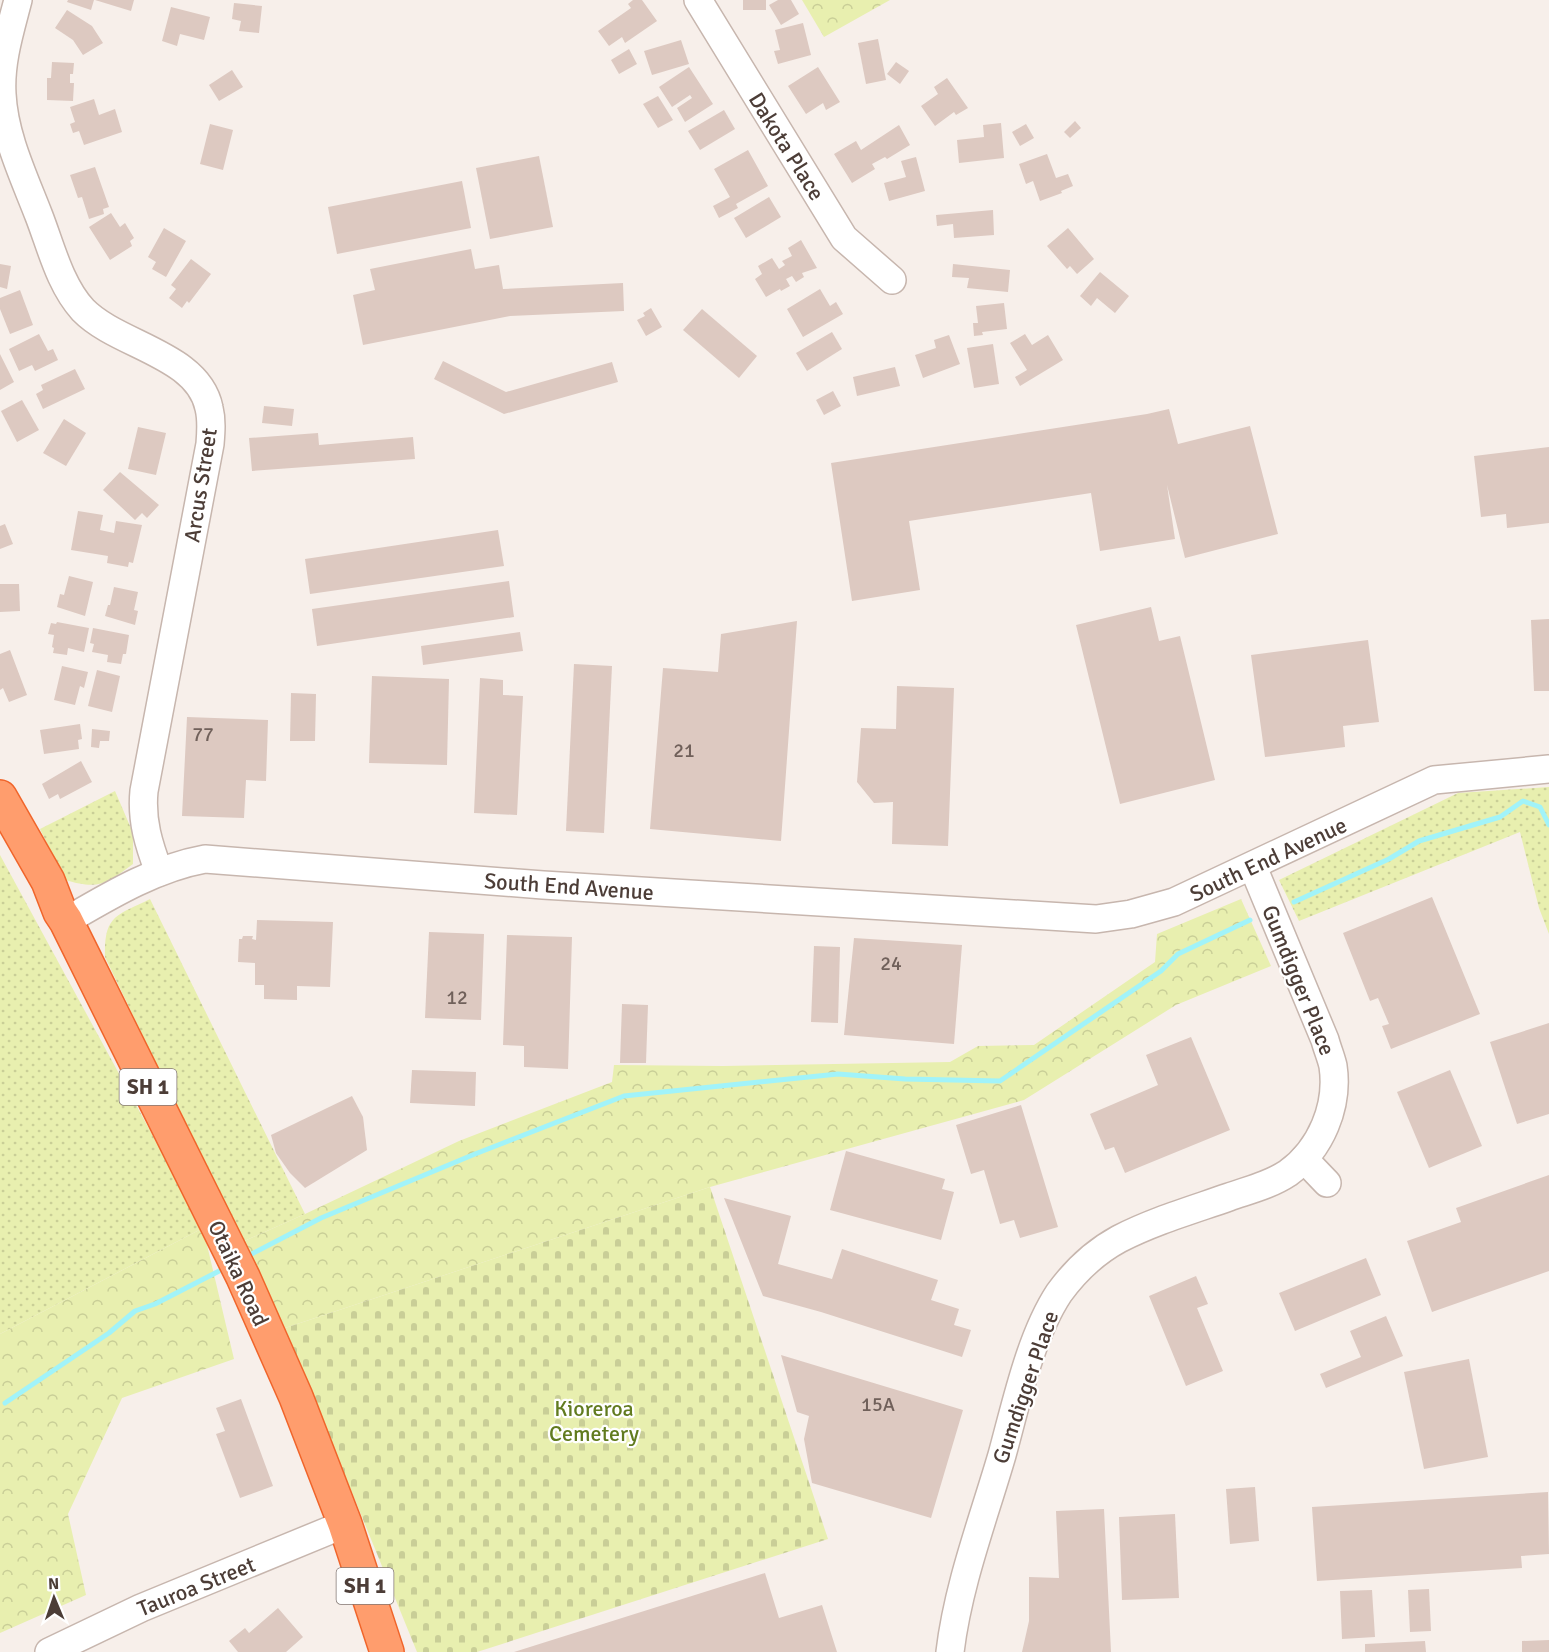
<svg xmlns="http://www.w3.org/2000/svg" width="1549" height="1652" viewBox="0 0 1549 1652" font-family="Signika,sans-serif">
<defs>
<pattern id="grass-dots" width="8" height="8" patternUnits="userSpaceOnUse" patternTransform="scale(1.5)"><rect width="8" height="8" fill="#e8efaf"/><path d="M2 2h.1M6 6h.1" fill="none" stroke="#c9ce97" stroke-width="1.8" stroke-linecap="round"/></pattern>
<pattern id="forest-crowns" width="20" height="18" patternUnits="userSpaceOnUse" patternTransform="scale(1.5)"><rect width="20" height="18" fill="#e8efaf"/><path d="M2 6a3 3 0 1 1 6 0M12 15a3 3 0 1 1 6 0" fill="none" stroke="#c9ce97"/></pattern>
<pattern id="cemetery-stones" width="16" height="16" patternUnits="userSpaceOnUse" patternTransform="scale(1.5)"><rect width="16" height="16" fill="#e8efaf"/><path d="M2 7V4a2 2 0 0 1 4 0v3zM10 15v-3a2 2 0 0 1 4 0v3z" fill="#c9ce97"/></pattern>
</defs>
<rect width="100%" height="100%" fill="#f7efea"/>
<g fill="url(#grass-dots)">
<path d="M1549,787V934L1539,908L1520,832L1299,921L1279,880L1458,793Z"/>
<path d="M115,791L133,833V864C106,884 99,890 65,880L40,829Z"/>
<path d="M0,855L203,1228L0,1334Z"/>
<path d="M150,899L305,1214L242,1242L105,957C104,915 116,916 150,899Z"/>
</g>
<g fill="url(#forest-crowns)">
<path d="M802,0H890L824,37Z"/>
<path d="M1241,899L1271,966L1176,1005L1024,1100L710,1187L285,1328L242,1242L305,1214L459,1141L612,1082L614,1065L723,1066L950,1062L978,1046L1034,1045L1155,962L1157,934Z"/>
<path d="M203,1228L234,1359L122,1398L68,1514L86,1595L0,1633V1334Z"/>
</g>
<path fill="url(#cemetery-stones)" d="M710,1187L828,1539L477,1652H417L285,1328Z"/>
<g fill="none" stroke-linecap="round" stroke-linejoin="round">
<g stroke="#a1f3f9" stroke-width="5">
<path d="M1294,902L1389,859L1419,841L1500,817L1523,801L1540,807L1549,825"/>
<path d="M244,1258L321,1218L475,1154L624,1096L838,1074L905,1079L1000,1081L1161,971L1178,954L1250,920"/>
<path d="M5,1403L109,1333L135,1311L155,1304L225,1268"/>
</g>
</g>
<g fill="#ddc9c1">
<path d="M68,0H94L91,10L67,2Z"/>
<path d="M95,0H134L131,11Z"/>
<path d="M633,0H642L657,21L625,43L622,37L609,46L598,31L631,8L628,4Z"/>
<rect x="743" y="0" width="23" height="10"/>
<path d="M778,0H791L799,14L781,25L769,5Z"/>
<path d="M234,3L262,6L259,33L239,31L241,21L232,19Z"/>
<path d="M171,7L210,17L204,40L180,34L177,46L162,41Z"/>
<path d="M67,10L92,26L103,43L83,55L73,40L55,28Z"/>
<path d="M803,23L811,55L778,64L774,51L780,50L775,30Z"/>
<path d="M878,39L886,80L866,84L858,43Z"/>
<path d="M681,40L689,64L652,75L644,51Z"/>
<path d="M629,49L637,64L619,74L611,60Z"/>
<path d="M52,62L74,63L73,74H70V83H74L73,101L47,100V78H51Z"/>
<path d="M896,62L909,71L900,84L887,74Z"/>
<path d="M689,67L713,104L685,122L677,108L692,98L690,95L672,107L659,87Z"/>
<path d="M818,67L840,102L826,110L823,103L806,114L788,86Z"/>
<path d="M232,70L243,87L219,101L209,85Z"/>
<path d="M947,78L968,108L956,115L954,112L935,126L921,106L938,94L934,87Z"/>
<path d="M658,96L673,120L658,128L643,104Z"/>
<path d="M94,99L99,115L115,109L122,132L84,145L79,131L73,133L70,124L75,122L70,107Z"/>
<path d="M724,110L735,129L700,150L688,131Z"/>
<path d="M1075,121L1081,128L1070,138L1064,132Z"/>
<path d="M1001,123L1004,158L959,163L957,140L984,137L983,125Z"/>
<path d="M210,124L233,130L223,170L200,164Z"/>
<path d="M1026,124L1034,138L1020,146L1012,132Z"/>
<path d="M899,125L910,145L887,159L885,157L872,164L875,169L852,183L834,154L856,141L861,150Z"/>
<path d="M748,150L768,186L736,204L738,208L719,218L713,206L730,197L714,169Z"/>
<path d="M1047,154L1056,178L1068,174L1073,186L1061,191L1062,193L1040,201L1033,181L1026,184L1019,164Z"/>
<path d="M539,156L553,227L490,239L476,168Z"/>
<path d="M916,157L925,191L889,201L884,183L906,177L901,161Z"/>
<path d="M95,167L109,207L103,209L104,214L89,219L82,197L78,198L70,175Z"/>
<path d="M462,181L471,228L337,254L328,207Z"/>
<path d="M769,197L781,217L746,238L734,218Z"/>
<path d="M993,210L994,235L954,238L953,224L937,226L936,215Z"/>
<path d="M111,213L120,227L125,223L134,238L130,241L132,246L110,260L89,227Z"/>
<path d="M164,228L186,241L166,277L152,269L156,262L148,257Z"/>
<path d="M1068,228L1094,259L1077,274L1070,266L1067,269L1047,246Z"/>
<path d="M801,240L817,268L802,273L804,277L796,282L792,276L786,279L790,286L781,291L780,289L766,297L755,279L762,274L758,266L772,258L779,269L785,265L782,261L792,256L788,248Z"/>
<path d="M471,249L475,269L499,265L503,289L623,283L624,311L510,316L363,345L353,295L375,290L370,269Z"/>
<path d="M191,259L211,274L189,303L187,301L182,308L169,298L176,289L171,285Z"/>
<path d="M0,264L11,266L7,289L0,287Z"/>
<path d="M953,264L1010,270L1008,292L967,288L969,278L952,277Z"/>
<path d="M1100,272L1129,296L1115,313L1097,298L1091,306L1080,296Z"/>
<path d="M820,289L830,306L836,302L843,314L803,337L787,309Z"/>
<path d="M20,290L33,325L10,334L0,309V298Z"/>
<path d="M1004,303L1007,329L982,332L983,335L974,336L973,323H978L976,306Z"/>
<path d="M651,308L662,327L646,336L637,320L645,316L643,313Z"/>
<path d="M702,309L757,356L739,378L683,330Z"/>
<path d="M832,332L842,349L807,371L796,353Z"/>
<path d="M39,334L48,351L53,349L58,360L35,371L32,365L19,371L9,349Z"/>
<path d="M1025,334L1032,345L1048,335L1063,360L1020,386L1015,377L1027,370L1010,343Z"/>
<path d="M949,335L960,364L923,378L915,355L936,348L934,340Z"/>
<path d="M993,344L999,384L974,388L967,348Z"/>
<path d="M0,354L14,382L0,390Z"/>
<path d="M443,361L506,392L612,362L618,382L504,414L434,379Z"/>
<path d="M895,367L900,386L857,396L853,377Z"/>
<path d="M75,369L85,389L43,409L36,394L43,390L41,385Z"/>
<path d="M833,391L841,406L824,415L816,400Z"/>
<path d="M22,400L39,430L17,442L1,411Z"/>
<path d="M264,406L294,409L292,426L262,423Z"/>
<path d="M1169,409L1178,444L1250,426L1278,534L1185,558L1167,485L1175,539L1100,551L1091,493L909,521L920,590L852,601L831,463L1147,414Z"/>
<path d="M64,419L86,433L66,466L43,453Z"/>
<path d="M138,427L166,433L156,475L128,469Z"/>
<path d="M318,433L319,445L413,437L415,459L252,471L249,438Z"/>
<path d="M1549,447V523L1507,528L1506,514L1481,517L1474,456Z"/>
<path d="M120,472L159,505L147,518L142,513L135,520L103,490Z"/>
<path d="M78,511L103,515L100,530L114,533L116,521L142,525L133,563L129,562L128,567L107,563L108,556L71,550Z"/>
<path d="M5,524L13,544L0,549V526Z"/>
<path d="M498,530L504,566L310,594L305,559Z"/>
<path d="M69,576L93,582L85,616L57,607L60,594L64,595Z"/>
<path d="M509,581L514,617L317,646L312,609Z"/>
<path d="M0,584H19L20,611L0,612Z"/>
<path d="M114,587L138,592L134,610L138,611L135,625L105,616L108,605H110Z"/>
<path d="M1151,607L1159,641L1180,636L1215,780L1120,804L1076,625Z"/>
<path d="M1549,619V691H1534L1531,620Z"/>
<path d="M797,621L781,841L650,829L663,668L718,672L721,634Z"/>
<path d="M57,622L89,628L84,652L68,648L67,655L53,653L54,648L52,647L54,635L48,634L51,623L56,624Z"/>
<path d="M93,628L129,635L126,654H123L121,664L107,662L108,655L92,652L94,644L90,643Z"/>
<path d="M520,632L523,651L423,665L421,646Z"/>
<path d="M1368,640L1379,722L1343,726L1345,747L1265,757L1251,655Z"/>
<path d="M10,650L27,695L9,702L3,688L0,690V654Z"/>
<path d="M574,664L612,666L604,833L566,831Z"/>
<path d="M62,666L88,672L84,688L80,686L75,705L54,700Z"/>
<path d="M97,670L120,676L112,712L88,706Z"/>
<path d="M372,676L449,679L447,765L369,763Z"/>
<path d="M480,678L503,680V695L523,696L517,815L474,813Z"/>
<path d="M897,686L954,688L948,846L892,844L893,802L874,803L857,782L861,728L896,729Z"/>
<path d="M291,693L316,694L315,741H290Z"/>
<path d="M187,717L268,720L266,781L246,780L244,818L182,816Z"/>
<path d="M80,724L82,739L78,740L79,749L44,754L40,730Z"/>
<path d="M92,729L110,731L109,741H100L99,748L91,747Z"/>
<path d="M81,761L92,782L60,799L58,794L49,799L42,784Z"/>
<path d="M1432,897L1480,1014L1391,1049L1382,1026L1389,1024L1378,998L1370,1001L1343,933Z"/>
<path d="M257,920L333,922L330,987L297,986V1000L264,999V985H255V963L238,962L239,939H242L243,936H253L252,939L256,940Z"/>
<path d="M429,932L484,934L481,1020L425,1018Z"/>
<path d="M507,935L572,937L568,1069L524,1067V1046L503,1045Z"/>
<path d="M854,938L962,945L954,1044L844,1035Z"/>
<path d="M814,946L840,947L838,1023L811,1022Z"/>
<path d="M622,1004L648,1005L646,1063H620Z"/>
<path d="M1549,1023V1114L1517,1124L1490,1042Z"/>
<path d="M1191,1037L1230,1130L1125,1173L1114,1147L1105,1150L1090,1114L1158,1085L1146,1055Z"/>
<path d="M412,1070L476,1072L475,1106L410,1103Z"/>
<path d="M1450,1070L1482,1146L1429,1168L1397,1092Z"/>
<path d="M352,1096L363,1117L367,1150L305,1188L290,1173L276,1153L271,1135Z"/>
<path d="M1021,1105L1058,1227L1020,1238L1014,1220L1000,1224L984,1170L971,1174L956,1125Z"/>
<path d="M846,1151L945,1179L942,1189L954,1192L941,1240L830,1210Z"/>
<path d="M1549,1175V1271L1432,1312L1407,1241L1461,1222L1456,1208Z"/>
<path d="M724,1198L791,1216L778,1264L832,1279L842,1249L938,1280L931,1300L959,1309L954,1325L971,1330L962,1357L821,1312L763,1296Z"/>
<path d="M1366,1258L1381,1295L1295,1331L1279,1293Z"/>
<path d="M1196,1276L1208,1304L1197,1308L1223,1371L1186,1386L1149,1296Z"/>
<path d="M1386,1316L1403,1356L1326,1388L1320,1374L1361,1357L1350,1331Z"/>
<path d="M781,1355L963,1410L931,1518L812,1483L804,1439L809,1416L797,1412Z"/>
<path d="M1469,1359L1488,1457L1424,1469L1404,1372Z"/>
<path d="M241,1399L273,1486L240,1498L216,1434L225,1431L216,1408Z"/>
<path d="M1255,1487L1259,1541L1230,1544L1226,1489Z"/>
<path d="M1548,1492L1549,1554L1521,1556L1522,1568L1317,1581L1312,1507Z"/>
<path d="M1104,1509L1111,1652H1022L1029,1621V1577L1059,1578L1056,1511Z"/>
<path d="M1175,1514L1179,1598L1122,1600L1119,1517Z"/>
<path d="M765,1573L779,1618L822,1605L837,1652H514Z"/>
<path d="M1429,1589L1431,1631L1410,1632L1408,1590Z"/>
<path d="M1372,1590L1375,1637L1342,1639L1340,1591Z"/>
<path d="M278,1608L303,1637L286,1652H238L229,1641L245,1628L249,1633Z"/>
<path d="M1549,1640V1652H1522V1641Z"/>
<path d="M1425,1641L1426,1652H1365V1644Z"/>
</g>
<g fill="none" stroke-linecap="round" stroke-linejoin="round">
<defs>
<g id="minor">
<path d="M18,0C10,31 0,62 2,94C4,136 24,177 39,216C51,247 60,285 83,310C118,346 198,354 209,408C212,420 211,432 210,444L144,791C141,821 149,845 159,872"/>
<path d="M698,0L844,238L892,280"/>
<path d="M66,921C109,896 155,868 205,859L543,885L1096,919L1131,914L1174,902L1434,780L1549,769"/>
<path d="M1304,1159L1327,1183"/>
<path d="M49,1652L141,1608L345,1524"/>
<path d="M950,1652C958,1585 983,1520 1002,1455C1016,1404 1030,1337 1059,1293C1075,1271 1095,1252 1119,1239C1154,1221 1192,1210 1229,1197C1249,1190 1270,1185 1288,1173C1321,1149 1339,1106 1333,1066C1331,1057 1327,1048 1325,1040L1253,867"/>
</g>
<path id="highway" d="M0,797L48,881L60,912L66,921L243,1277L296,1397L345,1524L387,1652"/>
</defs>
<use href="#minor" stroke="#c7b6ae" stroke-width="30"/>
<use href="#highway" stroke="#f0652b" stroke-width="36"/>
<use href="#minor" stroke="#fff" stroke-width="27"/>
<use href="#highway" stroke="#ff9d6d" stroke-width="33"/>
</g>
<g text-anchor="middle" stroke-width="4.5" stroke-linejoin="round" paint-order="stroke">
<g font-size="20" fill="#70605a">
<text x="203" y="741">77</text>
<text x="684" y="757">21</text>
<text x="891" y="970">24</text>
<text x="457" y="1004">12</text>
<text x="878" y="1411">15A</text>
</g>
<g fill="#fff" stroke="#827773" stroke-width="1.5">
<rect x="119.5" y="1069" width="57" height="36" rx="4.5"/>
<rect x="336.5" y="1568" width="57" height="36" rx="4.5"/>
</g>
<g font-size="21" font-weight="bold" fill="#4c3d37">
<text x="148" y="1094">SH 1</text>
<text x="365" y="1593">SH 1</text>
</g>
<g font-size="22" fill="#4c3d37" stroke="#fff">
<text transform="translate(787 146) rotate(58)" y="8">Dakota Place</text>
<text transform="translate(200 485) rotate(-81)" y="8">Arcus Street</text>
<text transform="translate(1268 859) rotate(-25)" y="8">South End Avenue</text>
<text transform="translate(569 886) rotate(4)" y="8">South End Avenue</text>
<text transform="translate(1299 980) rotate(68)" y="8">Gumdigger Place</text>
<text transform="translate(239 1273) rotate(65)" y="8">Otaika Road</text>
<text transform="translate(1025 1387) rotate(-71)" y="8">Gumdigger Place</text>
<text transform="translate(196 1586) rotate(-22)" y="8">Tauroa Street</text>
</g>
<g font-size="22" fill="#617b1f" stroke="#fff">
<text x="594" y="1416">Kioreroa<tspan x="594" dy="25">Cemetery</tspan></text>
</g>
</g>
<g transform="translate(54 1598) rotate(358)" stroke="#ffffff" stroke-width="4.5" paint-order="stroke">
<path d="M0-4.5L10 22L0 15L-10 22Z" fill="#4c3d37"/>
<text y="-9" font-size="16" font-weight="bold" text-anchor="middle" fill="#4c3d37">N</text>
</g>
</svg>
